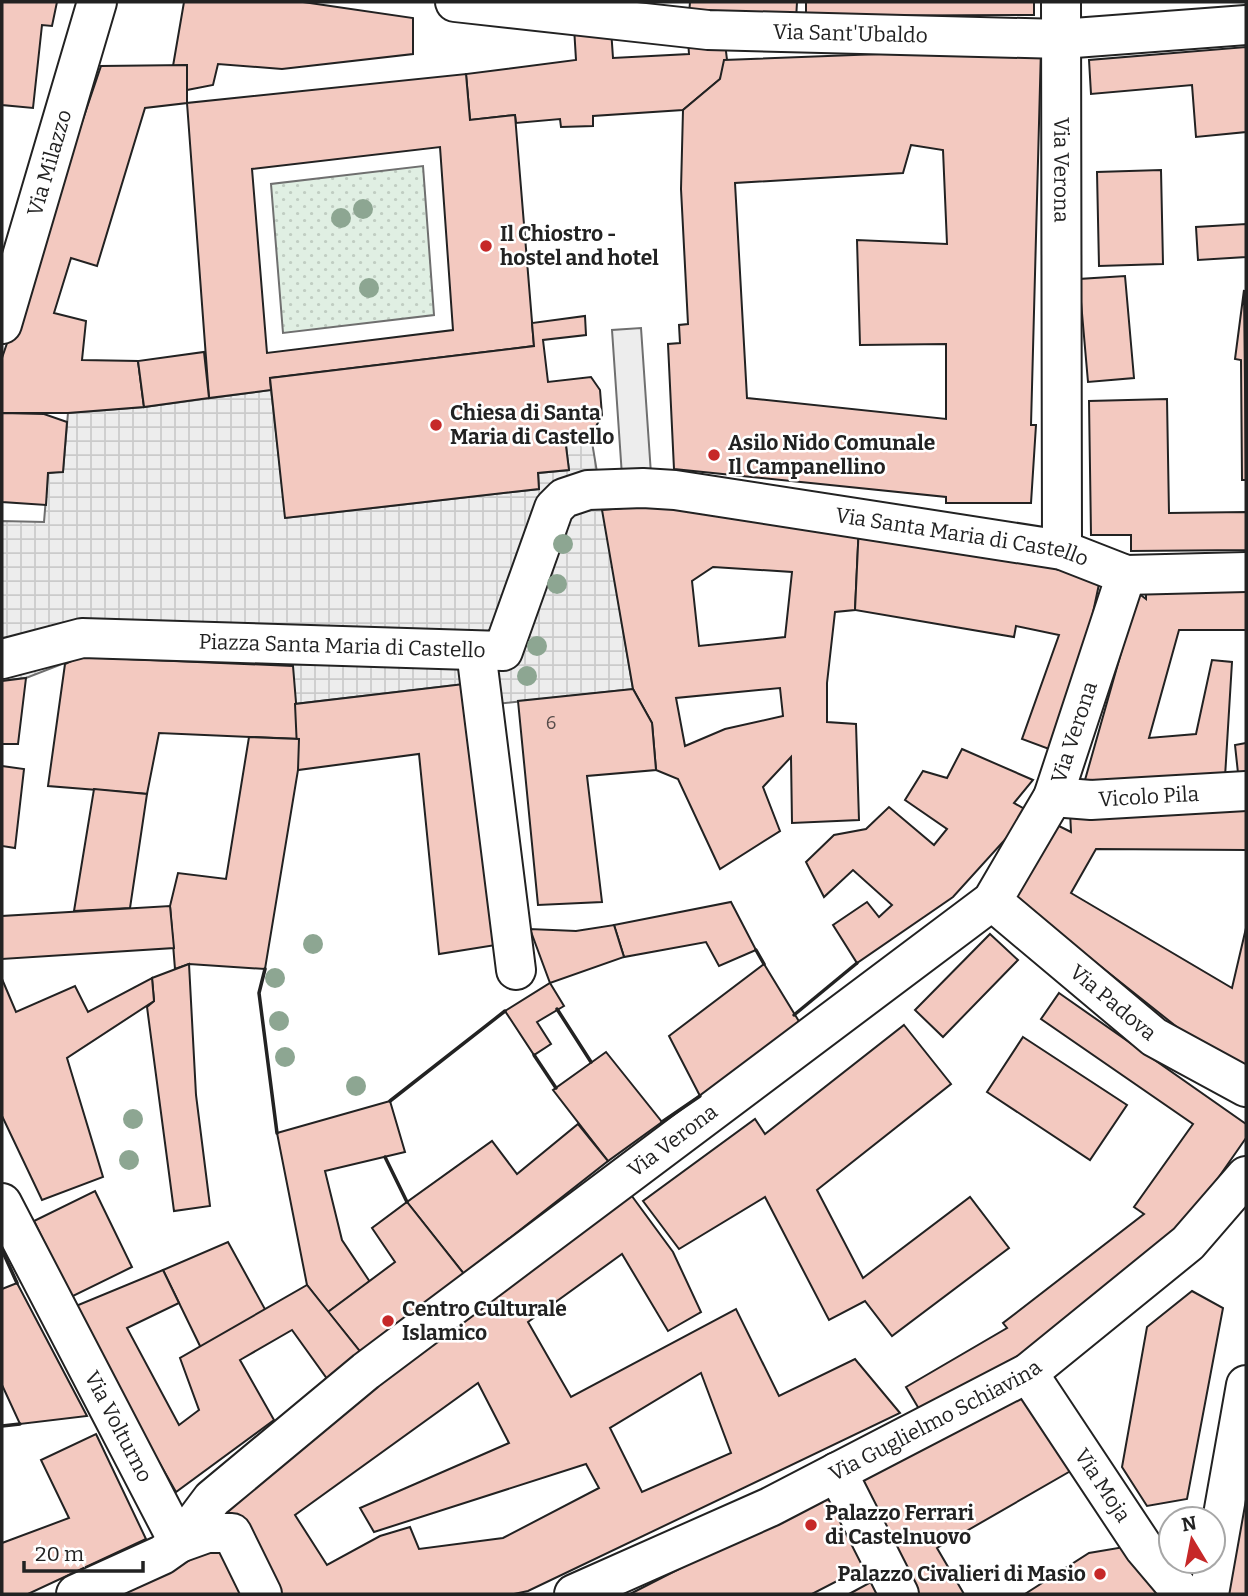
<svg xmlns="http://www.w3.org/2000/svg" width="1248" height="1596" viewBox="0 0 1248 1596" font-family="Bitter,serif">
<defs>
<pattern id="grass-dots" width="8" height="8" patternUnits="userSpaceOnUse" patternTransform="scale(1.75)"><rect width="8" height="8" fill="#e0efe3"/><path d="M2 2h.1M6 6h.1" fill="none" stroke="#c0cdc2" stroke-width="1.8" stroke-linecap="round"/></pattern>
<pattern id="plaza-grid" width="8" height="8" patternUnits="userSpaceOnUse" patternTransform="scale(1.75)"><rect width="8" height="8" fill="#ededed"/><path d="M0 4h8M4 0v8" fill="none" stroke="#cbcbcb"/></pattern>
</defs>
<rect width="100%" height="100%" fill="#fff"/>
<path fill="url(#grass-dots)" stroke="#6f6f6f" stroke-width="2" d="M423,166L434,315L283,333L271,184Z"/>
<path fill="#ededed" stroke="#6f6f6f" stroke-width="2" d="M641,328L651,474L622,476L612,330Z"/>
<path fill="url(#plaza-grid)" stroke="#6f6f6f" stroke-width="2" d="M271,390L286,518L539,489L538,473L569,470L565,438L591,436L633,689L469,707L463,684L295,704L80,657L26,678L2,681V521L44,522L48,473L63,471L68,413L144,407Z"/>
<g fill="#f3c9c0" stroke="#222" stroke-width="2" fill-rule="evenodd">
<path d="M2,2H57L52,26L42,25L33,108L2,105Z"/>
<path d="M184,2H303L413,18V54L282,69L218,64L213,85L187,90V65L173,66Z"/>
<path d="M690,2H797L796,20L689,15Z"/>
<path d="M806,2H1034V15L806,16Z"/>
<path d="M574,27L611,29L613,58L689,54L688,40L725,43L727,60L720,79L683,110L593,116V126L561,127L560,119L516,123L515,115L470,120L466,74L576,60Z"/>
<path d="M1246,47V132L1196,137L1192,85L1091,94L1089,60Z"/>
<path d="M1041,48L1031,425H1036L1031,503H946V497L674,469L668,344L680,343L679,325L688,324L681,189L683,110L720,79L724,60ZM911,145L943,150L947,244L857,240L860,345L946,344V419L747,398L735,183L903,173Z"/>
<path d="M187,65V103L145,108L97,266L71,258L54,313L86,321L82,360L138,361L144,407L68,413H2V358L101,66Z"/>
<path d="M466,74L470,120L515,115L534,346L270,378L271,390L209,398L187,103ZM440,147L453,330L267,353L252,169Z"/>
<path d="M1161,170L1163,264L1099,266L1097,172Z"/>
<path d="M1246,224V257L1198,260L1196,227Z"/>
<path d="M1125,276L1134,378L1088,382L1079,279Z"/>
<path d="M1244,290L1246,480H1242L1241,360L1235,359Z"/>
<path d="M585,316L586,335L543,340L548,382L591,377L600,390L602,415L591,436L565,438L569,470L538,473L539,489L285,518L270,378L534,346L532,323Z"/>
<path d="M204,352L209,398L144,407L138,361Z"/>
<path d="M1167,399L1169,513L1246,512V550L1131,551V535H1091L1089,401Z"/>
<path d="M2,413L44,414L67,422L63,472L48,473L46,505L2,502Z"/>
<path d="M676,503L859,524L855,610L835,612L827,683V722L856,724L859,820L792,823L791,757L763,787L780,831L720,869L678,779L656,770L652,723L633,689L602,510ZM713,567L792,572L785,637L699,646L692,581ZM780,688L783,716L725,729L685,746L676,698Z"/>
<path d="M859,524L1102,570L1091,622L1049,749L1022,739L1059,635L1016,626L1014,637L855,610Z"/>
<path d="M1146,587H1246V630H1179L1149,738L1196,734L1212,660L1232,662L1225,777L1083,787L1138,593L1146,599Z"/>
<path d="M80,657L293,666L299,739L159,733L147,794L48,786L65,664Z"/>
<path d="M26,678L18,744H2V681Z"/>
<path d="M464,684L502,944L439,954L419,754L298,770L295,704Z"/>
<path d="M633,689L652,723L656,770L587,776L602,902L538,905L518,701Z"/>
<path d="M249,737L299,739L298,770L265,969L189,964L175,969L170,906L178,873L226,879Z"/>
<path d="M1246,743V772L1238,773L1235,745Z"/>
<path d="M962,749L1033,780L1014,803L1030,812L953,897L857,963L833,925L867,902L879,917L892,905L853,870L824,897L806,862L834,835L866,829L889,807L934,845L947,829L905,800L923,771L947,778Z"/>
<path d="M2,766L24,769L15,848L2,846Z"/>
<path d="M94,789L147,794L130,908L74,911Z"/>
<path d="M1070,811H1246V850L1096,849L1071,893L1232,988L1246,928V1066L1187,1035L1008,893L1047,820L1071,832Z"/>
<path d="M731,902L756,950L719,966L706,942L624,957L614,925Z"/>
<path d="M170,906L174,948L2,959V916Z"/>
<path d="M614,925L624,957L550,983L530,929L576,931Z"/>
<path d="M990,934L1018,960L943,1037L915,1010Z"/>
<path d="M189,964L196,1095L210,1206L174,1211L147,1007L154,1001L152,978Z"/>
<path d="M764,964L800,1023L700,1096L669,1036Z"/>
<path d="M152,978L154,1001L67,1058L103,1177L42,1200L2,1116V979L16,1012L75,986L88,1012Z"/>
<path d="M550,983L564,1006L537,1022L551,1044L534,1055L505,1011Z"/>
<path d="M1059,993L1246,1124V1138L1177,1237L1026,1353L922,1414L906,1387L1007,1328L1003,1323L1144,1214L1134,1207L1193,1124L1041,1019Z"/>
<path d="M904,1025L951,1084L817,1190L863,1278L970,1197L1009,1248L892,1336L865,1301L829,1320L765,1197L679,1249L643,1201L755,1119L765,1134Z"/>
<path d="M1023,1037L1127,1105L1090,1160L987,1092Z"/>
<path d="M606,1052L662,1122L608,1161L553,1090Z"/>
<path d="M390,1101L405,1152L325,1171L342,1240L370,1282L328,1312L307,1285L277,1133Z"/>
<path d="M578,1124L608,1161L464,1274L407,1202L492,1141L517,1174Z"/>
<path d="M626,1188L673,1252L701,1312L668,1331L622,1254L528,1322L571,1397L736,1309L779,1396L855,1359L900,1413L528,1591L514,1594H277L224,1508ZM701,1373L731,1453L642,1492L610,1428ZM478,1383L509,1443L360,1508L374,1532L586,1464L599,1488L503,1538L419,1549L410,1527L380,1536L327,1565L295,1515Z"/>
<path d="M95,1191L132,1267L71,1297L34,1221Z"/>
<path d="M407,1202L464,1274L362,1354L328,1312L395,1262L372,1228Z"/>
<path d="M228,1242L266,1311L201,1348L163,1270Z"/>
<path d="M163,1270L179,1303L127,1328L179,1425L199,1410L180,1358L307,1285L362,1354L328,1380L292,1330L240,1360L274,1420L176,1492L71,1308Z"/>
<path d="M17,1283L87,1416L20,1424L2,1385V1289Z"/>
<path d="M1192,1291L1223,1308L1187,1499L1147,1506L1122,1467L1147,1327Z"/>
<path d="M1029,1386L1081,1465L937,1548L964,1594H908L849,1485Z"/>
<path d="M96,1434L146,1539L28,1594H2V1543L69,1518L41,1460Z"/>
<path d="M838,1488L874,1562L812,1594H630Z"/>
<path d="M1246,1491V1594H1227Z"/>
<path d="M228,1542L253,1594H114Z"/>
<path d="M1124,1547L1157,1594H1025L1089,1553Z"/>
<path d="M871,1582L878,1594H849Z"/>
</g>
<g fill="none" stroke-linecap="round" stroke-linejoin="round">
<defs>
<g id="minor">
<path id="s1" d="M455,2L708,30L1061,39L1246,25"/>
<path id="s2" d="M1061,2L1062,550"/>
<path id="s3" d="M2,324L97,2"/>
<path d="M476,651L516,970"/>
<path id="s4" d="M2,659L82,638L503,651L554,508L564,498L588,490L643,488L675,490L1062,550L1126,575L1246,572"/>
<path id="s5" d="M1053,797L1091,800L1246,791"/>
<path id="s6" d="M992,901L1154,1037L1246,1087"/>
<path id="s7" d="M2,1203L179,1543L207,1533H232L262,1594"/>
<path id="s8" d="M1028,1373L1144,1548L1183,1594"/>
<path d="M837,1472L899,1594"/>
<path id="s9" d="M76,1594L162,1555L179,1543L212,1499L366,1371L992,901L1053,797L1126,575"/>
<path id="s10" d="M574,1594L770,1507L1028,1373L1188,1243L1246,1176"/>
<path d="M1209,1594L1246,1385"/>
</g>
</defs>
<use href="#minor" stroke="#222" stroke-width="42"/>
<use href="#minor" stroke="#fff" stroke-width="38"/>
<path stroke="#222" stroke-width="2" stroke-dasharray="9 3.5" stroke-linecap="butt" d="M863,1567L871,1582"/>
<g stroke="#222" stroke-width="3.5">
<path d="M756,950L764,964"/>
<path d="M265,969L259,993L277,1133"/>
<path d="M557,1009L591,1062"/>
<path d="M794,1015L857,963"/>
<path d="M534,1055L556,1088"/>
<path d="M390,1101L505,1011"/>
<path d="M662,1122L700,1096"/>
<path d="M385,1157L407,1202"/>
<path d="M2,1250L17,1283"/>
<path d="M2,1426L20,1424"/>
</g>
</g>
<g fill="#8da692">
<circle cx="363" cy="209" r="10"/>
<circle cx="341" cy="218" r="10"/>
<circle cx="369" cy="288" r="10"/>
<circle cx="563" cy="544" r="10"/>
<circle cx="557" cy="584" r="10"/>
<circle cx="537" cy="646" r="10"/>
<circle cx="527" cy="676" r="10"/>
<circle cx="313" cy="944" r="10"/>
<circle cx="275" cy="978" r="10"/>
<circle cx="279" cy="1021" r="10"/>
<circle cx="285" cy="1057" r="10"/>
<circle cx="356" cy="1086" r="10"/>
<circle cx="133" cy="1119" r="10"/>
<circle cx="129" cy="1160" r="10"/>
</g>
<g fill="#c62828" stroke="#fff" stroke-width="2.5">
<circle cx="486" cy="246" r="7"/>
<circle cx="436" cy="425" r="7"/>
<circle cx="714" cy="455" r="7"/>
<circle cx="388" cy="1321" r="7"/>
<circle cx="811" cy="1525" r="7"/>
<circle cx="1100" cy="1574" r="7"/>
</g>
<g text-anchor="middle" stroke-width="5" stroke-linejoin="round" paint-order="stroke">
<g font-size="18" fill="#564c4a">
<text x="551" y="729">6</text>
</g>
<g font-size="21" fill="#222" stroke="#fff">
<text dy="7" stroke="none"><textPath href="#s1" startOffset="397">Via Sant'Ubaldo</textPath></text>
<text dy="7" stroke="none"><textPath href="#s3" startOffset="168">Via Milazzo</textPath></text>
<text dy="7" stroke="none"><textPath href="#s2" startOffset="168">Via Verona</textPath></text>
<text dy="7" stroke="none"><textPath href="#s4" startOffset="1073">Via Santa Maria di Castello</textPath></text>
<text dy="7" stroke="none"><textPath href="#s4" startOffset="343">Piazza Santa Maria di Castello</textPath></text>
<text dy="7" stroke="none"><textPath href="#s9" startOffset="1342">Via Verona</textPath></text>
<text dy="7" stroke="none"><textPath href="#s5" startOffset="96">Vicolo Pila</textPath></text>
<text dy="7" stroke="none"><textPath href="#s6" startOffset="158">Via Padova</textPath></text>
<text dy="7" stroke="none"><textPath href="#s9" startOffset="754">Via Verona</textPath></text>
<text dy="7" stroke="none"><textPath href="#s10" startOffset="401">Via Guglielmo Schiavina</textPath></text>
<text dy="7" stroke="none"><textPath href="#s7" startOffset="252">Via Volturno</textPath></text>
<text dy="7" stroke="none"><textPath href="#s8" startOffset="135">Via Moja</textPath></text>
</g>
<g font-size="21" font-weight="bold" fill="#222" stroke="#fff" text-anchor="start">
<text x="500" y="241">Il Chiostro -<tspan x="500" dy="24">hostel and hotel</tspan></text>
<text x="450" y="420">Chiesa di Santa<tspan x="450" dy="24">Maria di Castello</tspan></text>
<text x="728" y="450">Asilo Nido Comunale<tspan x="728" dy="24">Il Campanellino</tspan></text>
<text x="402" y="1316">Centro Culturale<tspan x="402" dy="24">Islamico</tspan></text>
<text x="825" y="1520">Palazzo Ferrari<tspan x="825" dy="24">di Castelnuovo</tspan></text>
<text x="1086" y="1581" text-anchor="end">Palazzo Civalieri di Masio</text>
</g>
</g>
<rect width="1248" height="1596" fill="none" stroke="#222222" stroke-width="7"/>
<g transform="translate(1192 1540) rotate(350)"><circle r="33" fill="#ffffff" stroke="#a7a7a7" stroke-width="2"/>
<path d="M0-5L12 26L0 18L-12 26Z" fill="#c62828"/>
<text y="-10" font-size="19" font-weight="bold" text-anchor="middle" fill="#222222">N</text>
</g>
<path d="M24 1561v10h119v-10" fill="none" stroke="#222222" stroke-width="3.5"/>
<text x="35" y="1561" font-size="21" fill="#222222" stroke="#ffffff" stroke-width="5" paint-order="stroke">20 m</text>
</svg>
